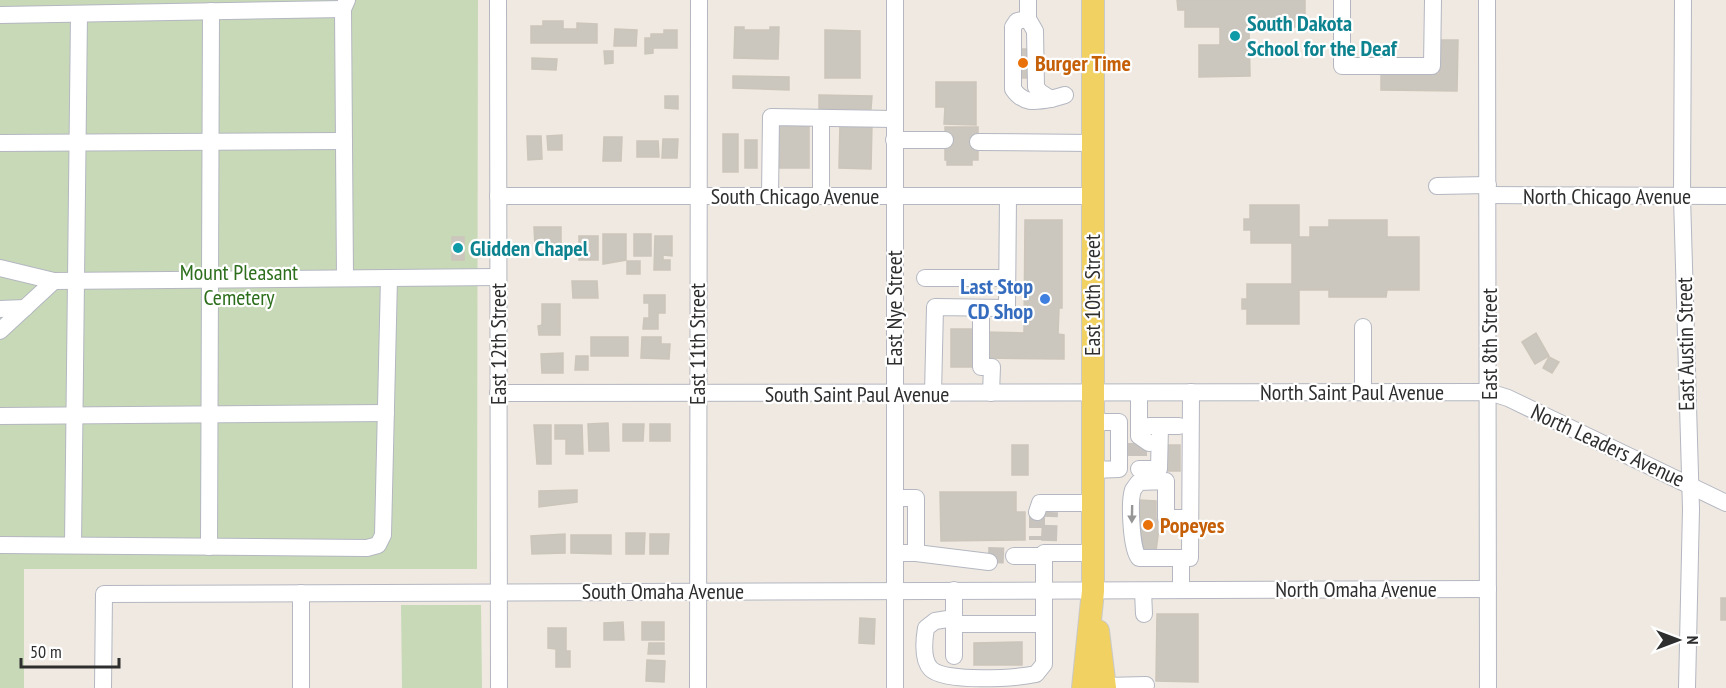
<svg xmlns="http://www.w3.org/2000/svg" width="1726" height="688" viewBox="0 0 1726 688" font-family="'PT Sans Narrow',sans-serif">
<rect width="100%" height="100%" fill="#efe9e1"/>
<g fill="#c8d9b8">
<path d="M0,0H478L477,569H24V688H0Z"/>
<path d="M401,605H481L482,688H402Z"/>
</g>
<g fill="#cbc7bf" stroke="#cbc5ba" stroke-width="1.5">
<path d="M1177,0H1305V27H1249L1250,76L1199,77V45H1220V27H1185V10H1178Z"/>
<path d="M543,21H563V29H577V23L597,24V43H531V26H543Z"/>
<path d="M735,27H744V30H770V27H779L778,59L734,58Z"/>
<path d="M615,29L637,30L636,46H614Z"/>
<path d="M664,30H677V48H653V53L645,54V38H651V34H664Z"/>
<path d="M825,30L860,31V78H825Z"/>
<path d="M1439,40H1458L1457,91L1381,90V73L1439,74Z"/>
<rect x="1015" y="49" width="15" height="29"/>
<path d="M604,51H613V63L605,64Z"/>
<path d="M532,58L557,59L556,70L532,69Z"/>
<path d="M733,76L789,77V90L733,88Z"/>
<path d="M936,82H976V125L944,124L945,107H936Z"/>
<path d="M819,95L872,96L871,109H819Z"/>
<path d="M665,96H678V109L665,108Z"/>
<rect x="777" y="123" width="32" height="45"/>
<path d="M840,123L872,124L871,169L839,168Z"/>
<path d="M945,127H978V160H972V165H947V160H945Z"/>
<rect x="723" y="134" width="15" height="38"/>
<path d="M562,135V150H548L547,136Z"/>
<path d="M527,136H541L542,159L528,160Z"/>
<path d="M604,137H622L621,161H603Z"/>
<path d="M663,139H678L677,158H662Z"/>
<rect x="745" y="140" width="12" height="28"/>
<path d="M637,141H658L659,157H637Z"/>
<path d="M1250,205H1299V237H1310V227H1329V220H1387V237H1419V290H1387L1386,297H1329V290H1299V324H1247V309H1242V299H1247V284H1292V243H1251V230H1244V219H1250Z"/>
<path d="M1025,220H1062V308H1059L1058,334L1064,335V359L985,358V332L1024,333Z"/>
<path d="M534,227H561V244L535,245Z"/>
<path d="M603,234H626V260L603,264Z"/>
<rect x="634" y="234" width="17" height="22"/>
<rect x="579" y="236" width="19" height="24"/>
<path d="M655,236H672V256L663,255V260H670V270H654Z"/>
<rect x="452" y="237" width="12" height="23"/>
<rect x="627" y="261" width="13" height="13"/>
<path d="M572,281H597L598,298H573Z"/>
<path d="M644,295H665V313H658V329H643L644,318H649V303H644Z"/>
<path d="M542,304H560V335H539L538,326L542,325Z"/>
<rect x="951" y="329" width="22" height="38"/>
<path d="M1536,333L1549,356L1535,364L1522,342Z"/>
<rect x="591" y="337" width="37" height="19"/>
<path d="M642,337H661V344H670L669,359L641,358Z"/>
<path d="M563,353V373H542L541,354Z"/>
<path d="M576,356H588V370H575Z"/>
<path d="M1549,357L1559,362L1552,373L1543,368Z"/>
<path d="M608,423L609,451H589L588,424Z"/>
<path d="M623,424H644L643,441H623Z"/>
<rect x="650" y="424" width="20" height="17"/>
<path d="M534,425H551V464H537Z"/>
<path d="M555,425H582L583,454H566V439H555Z"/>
<rect x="1012" y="445" width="16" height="30"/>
<rect x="1163" y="445" width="17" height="26"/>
<path d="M577,490V502L539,507V491Z"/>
<path d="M940,492H1016V512H1025V540L941,541Z"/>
<path d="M1139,500L1156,501V519L1160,520L1156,551H1142Z"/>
<path d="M626,533H645L644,554H626Z"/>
<path d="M565,534V553L532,554L531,536Z"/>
<path d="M650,534H669L668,554H650Z"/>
<path d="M571,535H611V554L571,553Z"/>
<rect x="1721" y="598" width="5" height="22"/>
<path d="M1157,614H1198V682L1156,681Z"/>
<path d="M860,618L875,619L874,644L859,643Z"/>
<path d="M623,622L624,640H604V623Z"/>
<rect x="642" y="622" width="22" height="18"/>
<path d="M548,628H566V651H570V667H556V649L548,648Z"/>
<path d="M1022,642V665H974V643Z"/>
<path d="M649,643H664V654H648Z"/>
<path d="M647,660L665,661L664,682L646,681Z"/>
</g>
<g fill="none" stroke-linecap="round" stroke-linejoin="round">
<g stroke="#c8c4bd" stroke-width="16" stroke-dasharray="16 8" stroke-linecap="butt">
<path d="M1127,443V456"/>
<path d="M1139,444V456"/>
<path d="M1037,512V540"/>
<path d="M1049,541L1050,512"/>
<path d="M988,555L1014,556"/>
</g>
<defs>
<g id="minor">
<path d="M498,0L499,688"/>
<path d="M895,0V688"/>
<path d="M1028,0V19L1035,31L1036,87L1040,92L1051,99L1065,95"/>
<path d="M1342,0V66H1432L1433,0"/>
<path d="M1487,0L1488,688"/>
<path d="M1683,0L1682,197L1691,509L1687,688"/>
<path d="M0,15L343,9"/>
<path d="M1028,19L1017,21L1013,27V89C1023,104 1035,102 1051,99"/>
<path d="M821,118V196"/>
<path d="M894,140H945"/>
<path d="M978,142L1093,143"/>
<path d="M0,143L344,141"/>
<path d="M1437,186L1488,185"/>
<path d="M1489,195L1726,196"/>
<path d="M498,196H1092"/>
<path d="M770,196L771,117L894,119"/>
<path d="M0,268L54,281L498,277"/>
<path d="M345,278L343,9L347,0"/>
<path d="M925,278H1007"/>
<path d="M981,308V367H992L991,393"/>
<path d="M0,309L25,308"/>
<path d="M0,331L54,281"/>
<path d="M1363,392V327"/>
<path d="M498,393L1489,392L1508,398L1726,503"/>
<path d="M1139,393V436L1149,443"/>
<path d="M933,394L935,307L1007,308L1008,196"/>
<path d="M0,416L386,413"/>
<path d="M1092,422H1119V469L1092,470"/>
<path d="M1149,426H1179"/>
<path d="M1139,469H1159L1160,426"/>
<path d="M895,498H916V553H895"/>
<path d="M1037,512L1040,503H1092"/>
<path d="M0,545L367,548L378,545L383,535L389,278"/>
<path d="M73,545L79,14"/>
<path d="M209,547L211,11"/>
<path d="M916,553L989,562"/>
<path d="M1014,556H1044"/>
<path d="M1181,558H1139C1131,549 1129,501 1133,490C1135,487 1137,484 1139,482L1166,481V518H1190"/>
<path d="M1181,590V558H1190L1191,392"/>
<path d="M1143,591L1144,614"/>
<path d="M301,593V688"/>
<path d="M954,618L935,621L926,628C924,640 922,660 931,669C945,683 1017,678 1036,674L1044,664V553H1092"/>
<path d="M954,624H1044"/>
<path d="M954,656V590"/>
<path d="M1105,686L1146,685"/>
<path d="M103,688L104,594L1488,589"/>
<path d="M698,688L699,0"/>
</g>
<g id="major">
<path d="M1098,631L1105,688"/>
<path d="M1083,688L1093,591V0"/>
</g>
</defs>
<use href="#minor" stroke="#b4b7c1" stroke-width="18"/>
<use href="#major" stroke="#c9c9c9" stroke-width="24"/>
<use href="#minor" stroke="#fff" stroke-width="16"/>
<use href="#major" stroke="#f2d163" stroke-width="22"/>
</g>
<defs><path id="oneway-solid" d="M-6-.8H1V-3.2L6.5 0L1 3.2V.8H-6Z" transform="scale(1.5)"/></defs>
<use fill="#969696" href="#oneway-solid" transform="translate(1132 514) rotate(91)"/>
<g fill="#0f9aa8" stroke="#fff" stroke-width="2">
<circle cx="1235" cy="36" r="6"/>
<circle cx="458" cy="248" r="6"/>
</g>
<g fill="#e8710a" stroke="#fff" stroke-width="2">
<circle cx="1023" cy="63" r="6"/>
<circle cx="1148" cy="525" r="6"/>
</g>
<circle fill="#3f7fe0" stroke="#fff" stroke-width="2" cx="1045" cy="299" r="6"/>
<g text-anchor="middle" stroke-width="4.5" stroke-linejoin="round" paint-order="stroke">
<g font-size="22" font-weight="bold" fill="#0d838f" stroke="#fff" text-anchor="start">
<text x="1247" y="31">South Dakota<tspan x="1247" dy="25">School for the Deaf</tspan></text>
<text x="470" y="256">Glidden Chapel</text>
</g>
<g font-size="22" font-weight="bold" fill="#c56008" stroke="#fff" text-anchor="start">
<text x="1035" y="71">Burger Time</text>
<text x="1160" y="533">Popeyes</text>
</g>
<g font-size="22" fill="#2e2e2e" stroke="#fff">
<text x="795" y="204">South Chicago Avenue</text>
<text x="1607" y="204">North Chicago Avenue</text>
<text transform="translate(1092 295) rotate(-90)" y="8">East 10th Street</text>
<text transform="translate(894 308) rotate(-90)" y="8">East Nye Street</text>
<text transform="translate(498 344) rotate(-90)" y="8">East 12th Street</text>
<text transform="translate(697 344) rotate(-90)" y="8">East 11th Street</text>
<text transform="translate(1489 344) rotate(-90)" y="8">East 8th Street</text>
<text transform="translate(1685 344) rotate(-91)" y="8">East Austin Street</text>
<text x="1352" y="400">North Saint Paul Avenue</text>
<text x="857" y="402">South Saint Paul Avenue</text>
<text transform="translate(1608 445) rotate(25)" y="8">North Leaders Avenue</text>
<text x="1356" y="597">North Omaha Avenue</text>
<text x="663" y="599">South Omaha Avenue</text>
</g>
<g font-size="22" fill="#2c6e1b" stroke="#fff">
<text x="239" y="280">Mount Pleasant<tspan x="239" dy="25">Cemetery</tspan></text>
</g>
<g font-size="22" font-weight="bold" fill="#366cbe" stroke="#fff" text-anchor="end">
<text x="1033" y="294">Last Stop<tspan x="1033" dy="25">CD Shop</tspan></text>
</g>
</g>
<g transform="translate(1678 640) rotate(90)" stroke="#ffffff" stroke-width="4.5" paint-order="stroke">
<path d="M0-4.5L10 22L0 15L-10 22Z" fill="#2e2e2e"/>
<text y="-9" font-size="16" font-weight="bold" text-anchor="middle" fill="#2e2e2e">N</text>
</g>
<path d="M21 658v9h98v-9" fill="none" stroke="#2e2e2e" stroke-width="3"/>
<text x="30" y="658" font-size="18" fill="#2e2e2e" stroke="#ffffff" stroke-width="4.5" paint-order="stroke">50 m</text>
</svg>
